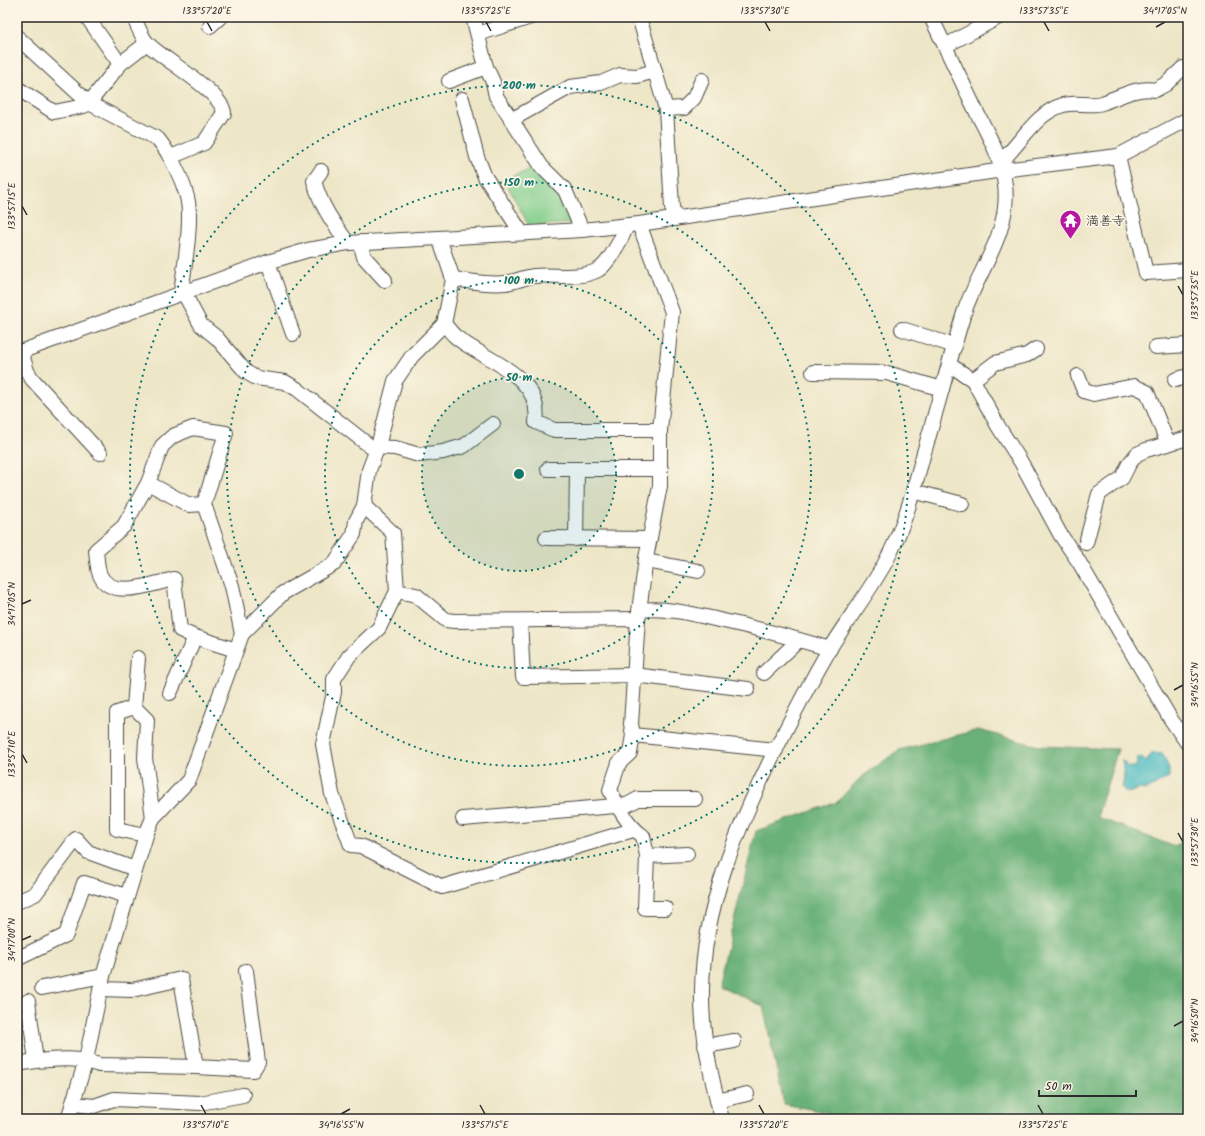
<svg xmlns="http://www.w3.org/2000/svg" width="1205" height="1136" viewBox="0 0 1205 1136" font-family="Kalam,'Klee One',sans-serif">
<rect width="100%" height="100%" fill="#fcf5e5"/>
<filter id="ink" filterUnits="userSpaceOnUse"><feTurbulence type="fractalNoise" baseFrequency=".025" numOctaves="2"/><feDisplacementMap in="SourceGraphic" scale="8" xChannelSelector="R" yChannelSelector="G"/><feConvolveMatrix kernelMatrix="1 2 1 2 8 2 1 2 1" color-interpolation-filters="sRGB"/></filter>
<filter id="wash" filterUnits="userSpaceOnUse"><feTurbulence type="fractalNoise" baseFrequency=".012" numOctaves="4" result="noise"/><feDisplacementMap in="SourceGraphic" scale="16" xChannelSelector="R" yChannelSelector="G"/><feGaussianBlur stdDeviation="0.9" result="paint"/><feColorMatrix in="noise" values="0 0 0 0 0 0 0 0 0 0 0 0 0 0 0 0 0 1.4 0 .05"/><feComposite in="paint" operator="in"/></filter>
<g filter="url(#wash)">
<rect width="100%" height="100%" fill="#ede6c7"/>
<path fill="#82ce8c" stroke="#567c5c" d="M537,166L563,191L574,223L529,226L504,179Z"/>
<path fill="#69b178" stroke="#4a6e52" d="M978,730L1039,746L1118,749L1097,817L1175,847L1188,833V1119H832L830,1113L784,1104L763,1006L718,985L756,831L837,802L859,779L899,750Z"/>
<path fill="#4ebcc3" stroke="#3c7477" d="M1152,753L1163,754L1169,769V777L1147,790L1139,789L1128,793L1122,788L1124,777L1122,760L1128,767H1136L1137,758L1141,757L1146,762Z"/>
</g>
<g filter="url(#ink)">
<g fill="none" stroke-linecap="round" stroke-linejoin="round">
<defs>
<g id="minor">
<path d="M87,17L120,64"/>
<path d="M133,17C138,25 141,37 148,44C164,60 222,92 224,113L204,143L171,157"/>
<path d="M473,17L486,67L493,82L496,96L542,167L565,190L582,230"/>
<path d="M639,17L666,109L672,207L675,219"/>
<path d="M210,26L220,17"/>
<path d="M478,34L531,17"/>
<path d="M17,37L89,103L120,64L147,43"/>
<path d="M945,46L999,17"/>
<path d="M449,81L486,67"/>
<path d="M17,88L54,112L84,106L89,103L158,139C170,154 182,178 187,197C193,220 184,268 181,293L186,297L201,325L217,338L246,372L256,378L285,382L297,389L371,447L395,448L419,455L443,452L464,446L493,424"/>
<path d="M462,99L477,157L485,177L521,232"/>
<path d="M666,109L684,108L694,98L702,80"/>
<path d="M511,120L570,87L601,83L620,75L637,76L655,71"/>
<path d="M1118,156L1146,273L1188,270"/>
<path d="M1000,162C1021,144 1035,113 1063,105C1077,101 1090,107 1102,103C1119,97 1138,86 1155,90L1166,84L1183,68"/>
<path d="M321,171L314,181C321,206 333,223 348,243"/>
<path d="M639,224L672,312L660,430V486L646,558L638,619L631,724L633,735L630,753L619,763L610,790C618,807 627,825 643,836L647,856L645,908H665"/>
<path d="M360,242L364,257L385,280"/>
<path d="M268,262L293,334"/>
<path d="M453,279C469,281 488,285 505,283C515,282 524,277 534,276C554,274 579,280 598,270C608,265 623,236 627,225"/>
<path d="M444,324C448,328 452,334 456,337C485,361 543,375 536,422L554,430H660"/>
<path d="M902,329L955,346"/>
<path d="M1156,347L1188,345"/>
<path d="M21,351L27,371L32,379L100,453"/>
<path d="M17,353L268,262L308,250L348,243L582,230L639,224L1003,170L1118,156L1188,119"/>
<path d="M950,365L973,380L998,426L1021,462L1060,534L1079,562L1170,718L1188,744"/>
<path d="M813,372L887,373L942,389"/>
<path d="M1078,376L1084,391L1094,394L1134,386L1147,392L1168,444"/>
<path d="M973,380L995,363L1027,355L1036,349"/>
<path d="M1175,380L1188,376"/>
<path d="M548,469H661"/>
<path d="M148,483L189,505L204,504"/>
<path d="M913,491L962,504"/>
<path d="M364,506L393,533L397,591L416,595L446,620L454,621L638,619"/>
<path d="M546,538L650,539"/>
<path d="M576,539L577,469"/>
<path d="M1086,543L1099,494L1122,478L1129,464L1137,454L1146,450L1188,438"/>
<path d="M646,561L698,571"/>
<path d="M397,591L379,628L349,656L334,679V692L323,744L332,794L351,845L361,846L442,887L633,830"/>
<path d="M640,610C667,607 693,614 719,620C757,628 793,638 830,649"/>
<path d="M520,621L523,677L634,675L748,689"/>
<path d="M236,650L195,637L180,630L174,579C154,583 111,601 100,575C97,568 97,558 96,550L124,526L148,483L162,446L173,436L193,428L226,433L204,504L232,586L242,634"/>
<path d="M764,673L799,640"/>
<path d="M170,693L195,637"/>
<path d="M134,707L138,658"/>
<path d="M633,735L776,750"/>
<path d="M463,819L627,805L638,799H695"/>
<path d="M145,835L117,829V713L134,707L147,720L145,758L153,818"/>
<path d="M647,856L687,854"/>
<path d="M17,902L35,894L76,839L88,852L135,869"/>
<path d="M17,953L21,957L66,935L84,883L127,896"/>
<path d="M42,988L103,976"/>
<path d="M100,989L132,990L181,979L196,1067L253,1070L258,1062L246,971"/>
<path d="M28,1001L36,1061C58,1059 78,1057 99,1065L199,1067"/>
<path d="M705,1046L734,1041"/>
<path d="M17,1064L36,1061"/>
<path d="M717,1101L747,1094"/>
<path d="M74,1104L94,1106L114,1099L200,1103L243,1095"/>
<path d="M68,1119L86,1060L103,976L147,832L153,818L189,780L242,634L283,593L334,564L354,534L356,521L364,506L369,470L378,446L395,381L412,356L444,324L453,279L439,238"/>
<path d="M722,1119C711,1077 701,1034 702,990C703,907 738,827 774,753C792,717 810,682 830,648C848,619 869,592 885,563C903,530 913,493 923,456C937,409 949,361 964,313C978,270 1011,233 1005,185C1002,159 989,136 977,113C962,81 946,49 931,17"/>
</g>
</defs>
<use href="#minor" stroke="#484742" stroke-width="16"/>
<use href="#minor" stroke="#fff" stroke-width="14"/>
</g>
</g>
<path fill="none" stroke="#2b2b2b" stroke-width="1.5" d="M207,22L212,31M486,22L491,31M765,22L770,31M1044,22L1049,31M1156,27L1165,22M22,206L27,215M1178,286L1183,295M22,604L31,600M1174,690L1183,685M22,754L27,763M1178,833L1183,842M22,940L31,936M1174,1026L1183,1021M201,1105L206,1114M480,1105L485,1114M759,1105L764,1114M1038,1105L1043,1114M341,1114L350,1109"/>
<circle cx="519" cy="474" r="97" fill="#0f766e" fill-opacity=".12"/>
<g fill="none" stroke="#0f766e" stroke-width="2" stroke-dasharray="2 4">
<circle cx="519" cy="474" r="97"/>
<circle cx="519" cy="474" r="194"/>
<circle cx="519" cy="474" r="292"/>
<circle cx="519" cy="474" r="389"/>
</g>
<defs>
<symbol id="temple-pin" viewBox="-11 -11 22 30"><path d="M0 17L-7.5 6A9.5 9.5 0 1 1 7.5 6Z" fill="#b5179e" stroke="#fcf5e5"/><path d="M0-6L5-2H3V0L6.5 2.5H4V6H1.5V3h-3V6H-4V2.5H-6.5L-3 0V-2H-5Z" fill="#fff"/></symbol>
</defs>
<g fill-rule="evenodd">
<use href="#temple-pin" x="1058" y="208" width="25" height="34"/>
</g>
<g text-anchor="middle" stroke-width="3.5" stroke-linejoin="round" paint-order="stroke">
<g font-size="13" fill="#2b2b2b" stroke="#fcf5e5" text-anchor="start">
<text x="1086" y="225">満善寺</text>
</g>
</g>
<circle cx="519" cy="474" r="6" fill="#0f766e" stroke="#fcf5e5" stroke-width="2"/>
<g font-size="12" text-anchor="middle" font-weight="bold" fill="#0f766e" stroke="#fcf5e5" stroke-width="3.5" stroke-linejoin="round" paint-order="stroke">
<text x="519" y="89">200 m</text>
<text x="519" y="186">150 m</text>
<text x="519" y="284">100 m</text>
<text x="519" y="381">50 m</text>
</g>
<rect width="1205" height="1136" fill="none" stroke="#fcf5e5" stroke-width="44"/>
<path d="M1039 1090v6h97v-6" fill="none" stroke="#2b2b2b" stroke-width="2"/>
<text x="1045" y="1090" font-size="12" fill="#2b2b2b" stroke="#fcf5e5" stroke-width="3" paint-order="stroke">50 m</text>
<rect x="22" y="22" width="1161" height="1092" fill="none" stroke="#2b2b2b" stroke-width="1.5"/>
<g font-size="10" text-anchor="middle" fill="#2b2b2b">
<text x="207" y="14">133°57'20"E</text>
<text x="486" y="14">133°57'25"E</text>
<text x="765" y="14">133°57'30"E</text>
<text x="1044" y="14">133°57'35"E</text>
<text x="1165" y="14">34°17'05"N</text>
<text transform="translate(11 206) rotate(-90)" y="4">133°57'15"E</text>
<text transform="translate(1194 295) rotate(-90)" y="4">133°57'35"E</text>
<text transform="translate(11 604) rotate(-90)" y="4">34°17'05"N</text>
<text transform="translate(1194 685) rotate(-90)" y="4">34°16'55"N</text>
<text transform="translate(11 754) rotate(-90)" y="4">133°57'10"E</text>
<text transform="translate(1194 842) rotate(-90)" y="4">133°57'30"E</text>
<text transform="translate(11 940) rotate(-90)" y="4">34°17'00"N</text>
<text transform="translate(1194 1021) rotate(-90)" y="4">34°16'50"N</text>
<text x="206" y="1128">133°57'10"E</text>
<text x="341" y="1128">34°16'55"N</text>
<text x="485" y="1128">133°57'15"E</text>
<text x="764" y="1128">133°57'20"E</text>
<text x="1043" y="1128">133°57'25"E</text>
</g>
</svg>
